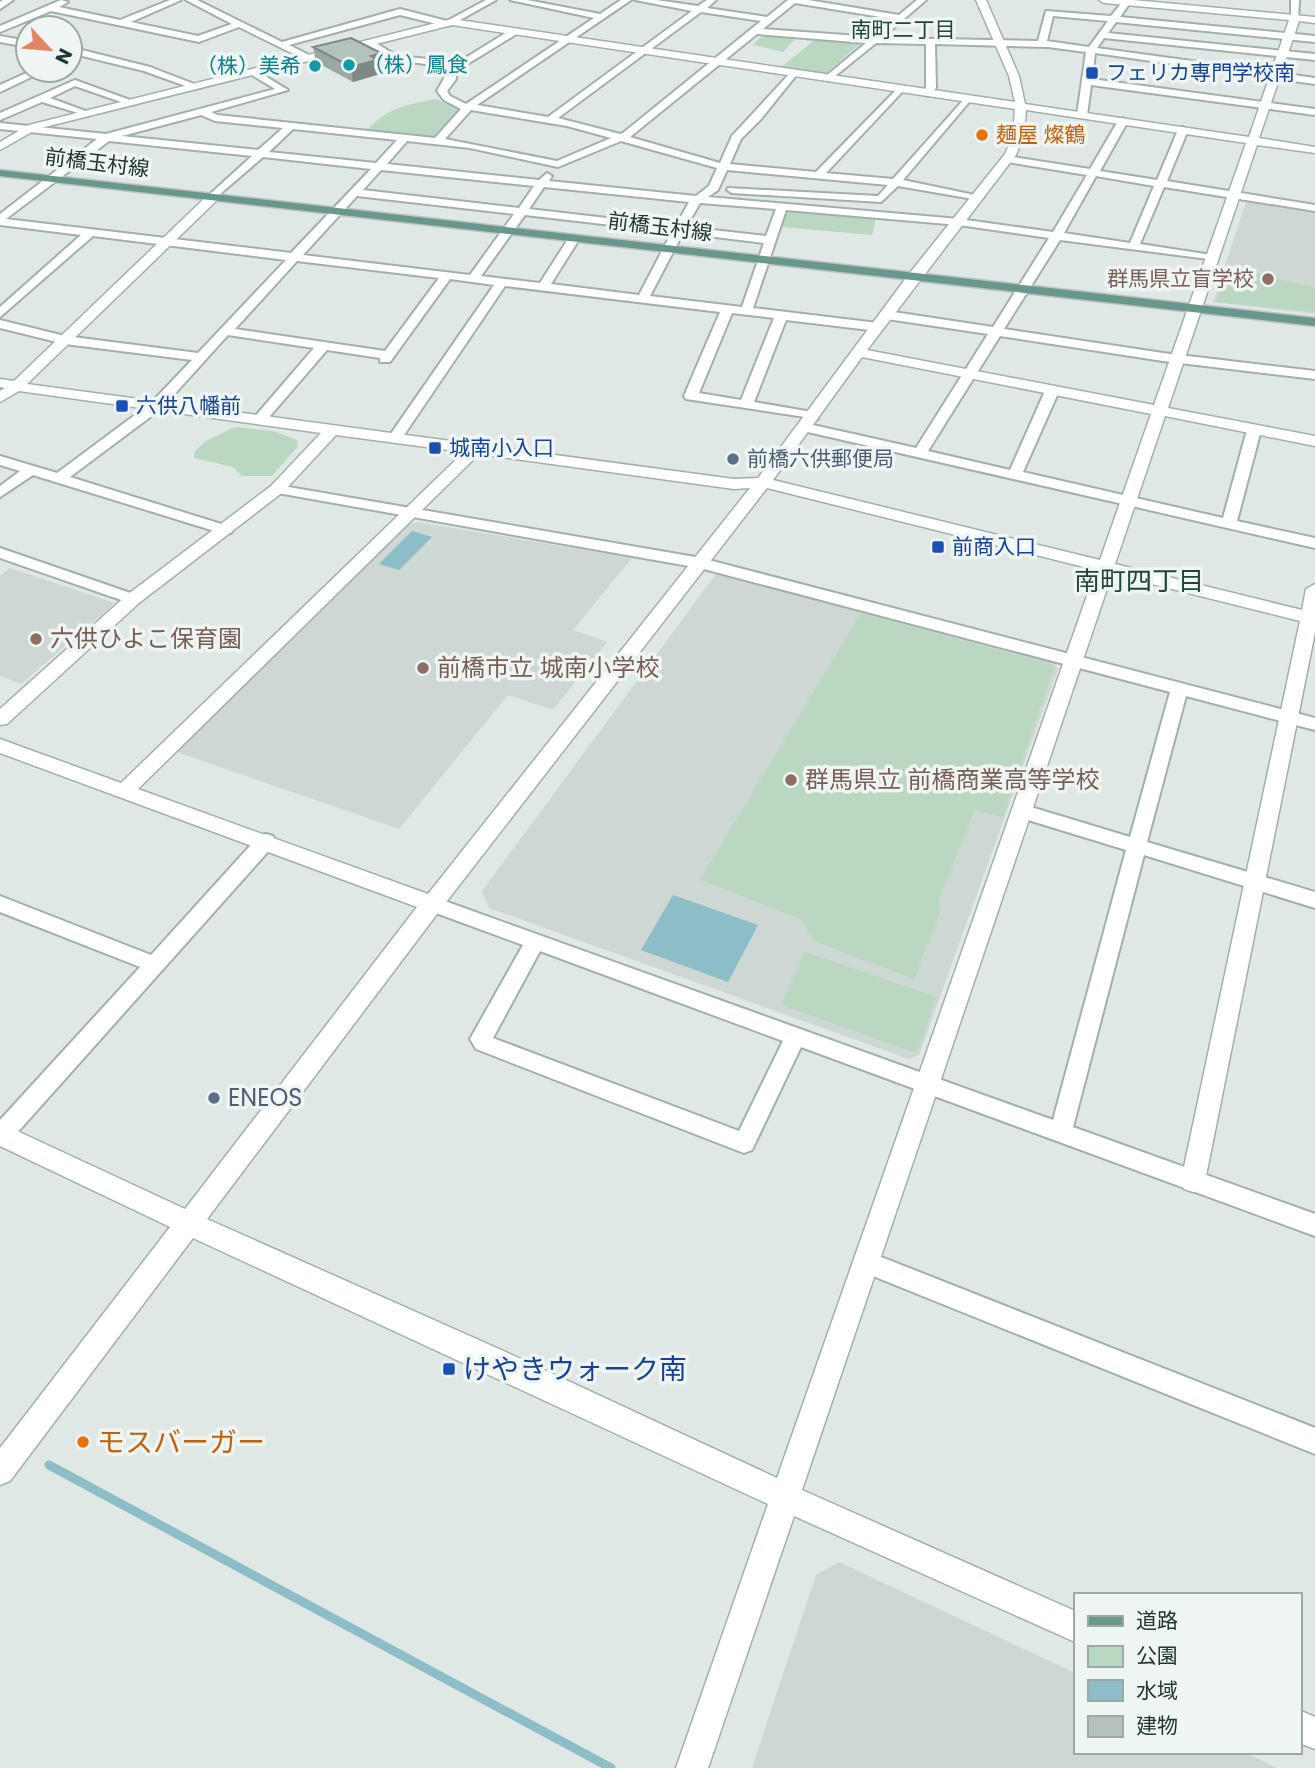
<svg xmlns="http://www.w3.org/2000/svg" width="1315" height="1768" viewBox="0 0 1315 1768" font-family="Poppins,'Noto Sans JP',sans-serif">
<rect width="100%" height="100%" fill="#dfe8e4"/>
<g fill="#cdd7d3">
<path d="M1246,202L1315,213V314L1213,302Z"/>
<path d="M417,522L632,558L573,630L607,642L553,710L508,695L399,829L174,751L409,524Z"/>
<path d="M10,568L115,603L21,684L0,676V576Z"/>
<path d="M716,574L1054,662L1058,669L919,1055L909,1059L489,908L482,891Z"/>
<path d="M839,1562L1075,1673V1752H1244L1277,1768H752L816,1575Z"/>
</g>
<g fill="#bad7c2">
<path d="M764,34L797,37L783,52L753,45Z"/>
<path d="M817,38L861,43L825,74L779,69Z"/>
<path d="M436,99L461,110L437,137L367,130C389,107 406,105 436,99Z"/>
<path d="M787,211L876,218L872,235L782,227Z"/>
<path d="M1227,268L1315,287V312L1216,302Z"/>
<path d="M235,427L273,431L297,440L298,446L272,476H242L233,467L194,458L195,451L206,441Z"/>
<path d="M861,613L1051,664L1054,667L1003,817L975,810L939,900L941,911L914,979L814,941L801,919L700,880Z"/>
<path d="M805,952L937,997L916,1053L781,1005Z"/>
</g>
<g fill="#8dbdc7">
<path d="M412,531L432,537L399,570L379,564Z"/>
<path d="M673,895L758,925L728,982L641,950Z"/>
</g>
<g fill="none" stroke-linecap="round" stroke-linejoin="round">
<path stroke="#8dbdc7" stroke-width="9" d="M49,1465L611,1768"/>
<defs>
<g id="minor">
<path d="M3,0H13L0,9V2Z"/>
<path d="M61,0L68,2L59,7L120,20L170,0H181L131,22L198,36L232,24L186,0H197L282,42L400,9L447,21L486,0H496L451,25L445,26L400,15L289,45L311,56L313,58L308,61L239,27L199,42L51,11L0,32V26Z"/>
<path d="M510,0H527L600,14L621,0H631L477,105L548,117L692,11L635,0H656L698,6L707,0H716L707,8L767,17L788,0H808L899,15L917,0H926L882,38L1038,41L1046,11L1111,16L1124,0H1132L1120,17L1315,36V42L1116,22L1108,33L1315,54V60L1104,38L1097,48L1315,78V84L1095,53L1092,79L1315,109V115L1091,85L1087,115L1082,118L1077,115L1086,52L1048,47L935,44L936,88L928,96L923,93L926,88V44L876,43L829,81L824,78L826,76L866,43L757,34L630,137L720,163L732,136L793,70L798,73L761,119L741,139L730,164L816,172L900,86L905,89L903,91L826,173L893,179L967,96L970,97V101L903,180L984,197L979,200L898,186L881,202L732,193L727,190L728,188L878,196L888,185L727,170L718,190L708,197L959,219L1053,232L1087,175L1007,162L1002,159L1007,156L1090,169L1118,121L1123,118L1128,121L1100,171L1157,180L1178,130L1183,127L1188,130L1167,181L1315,205V211L1164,187L1140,244L1212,255L1216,256V260L1060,240L1004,329L1163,353L1315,371V379L1163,361L1000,336L928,451L1010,470L1045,391L1052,387L1059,391L1023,472L1223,518L1247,430L1254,426L1259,427L1261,430L1237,521L1315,538V548L799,430L797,427L804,423L916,448L988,334L887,319L881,315L887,311L993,327L1049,238L959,225L786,210L753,308L878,323L884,327L878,331L786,320L754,402L818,413V419L686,399L684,396L720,312L505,286L400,441H390L388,438L494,285L450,279L390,362H380V358L327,350L264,423H254L252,420L314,348L228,335L161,409L70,477L231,527L233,530L231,533H221L33,475L0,497V486L20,471L0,465V456L57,473L151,403L192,360L65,344L0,328V320L65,336L198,353L286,260L93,236L0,317V307L81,235L0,225V214L97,139L0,129V123L106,134L275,89L252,75V71L255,70L288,90L211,112L217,115L435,138L461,109L444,100L437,91L447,73C420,53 396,74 364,42L371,40L397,56L429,59L451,67L512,29H518V33L456,71V79L447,91L450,96L466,104L594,18ZM795,3L893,19L872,37L763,29ZM701,12L761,21L623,133L620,134L558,118ZM1053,16L1108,21L1089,47L1047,41ZM471,110L567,126L611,138L557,161L445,139ZM201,115L215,121L283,128L258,150L122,136ZM293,129L397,140L376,163L269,152ZM109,141L252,156L208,196V200L212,201L263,157L371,169L291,253L6,219ZM407,141L470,148L558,167L621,141L717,168L709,186L696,196L549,181L552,176L547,173L539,180L387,164ZM381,170L534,186L519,208L363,190ZM1096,176L1154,186L1130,243L1064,233ZM544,187L689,202L676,226L529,209ZM357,196L514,214L470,275L303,255ZM700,203L776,209L766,236L686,227ZM525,215L672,232L639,295L551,284L580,238L574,235L570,236L540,283L481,276ZM683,233L764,243L742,307L650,296ZM297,261L439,278L385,351L235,329ZM732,313L774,318L741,400L699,393Z"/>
<path d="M1291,0H1299L1298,20L1291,18Z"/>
<path d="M0,36L28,41V47L0,42Z"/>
<path d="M70,47L150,67L202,87L194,89L144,71L70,53Z"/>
<path d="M33,70H46L0,92V85Z"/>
<path d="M75,80L138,103L130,105L75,86L50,98L88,112V116L42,102L0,120V113Z"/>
<path d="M277,485L701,558L1315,718V730L1186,696L1147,842L1315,892V908L1144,855L1073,1127L1315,1214V1236L801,1047L752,1150L744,1153L736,1150L476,1049L470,1039L523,945L425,909L422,904L425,899L432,896L439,899L1053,1120L1126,850L1015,816L1012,811L1015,806L1021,804L1130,837L1170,692L700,568L272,492L270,489L272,486ZM540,951L783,1041L739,1131L493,1038Z"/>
<path d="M0,548L139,596L141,599L139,602H127L0,558Z"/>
<path d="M266,834L273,836L275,841L273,846L8,1143L0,1146V1120L140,967L0,912V896L151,955L259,836Z"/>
<path d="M866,1251L1315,1428V1454L858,1270L854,1262L858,1254Z"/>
</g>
<g id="tertiary">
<path d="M976,0H986L1019,76L1025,104L1249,137L1289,20L1104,3L1099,0H1133L1315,17V23L1299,21L1259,138L1315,147V153L1257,145L1168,408L1315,436V446L1165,416L1115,564L1302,610L1306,589L1315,584V632L1205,1181L1202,1189L1193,1192L1184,1189L1181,1181L1300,621L1112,574L802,1490L1075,1611V1642L794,1516L708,1768H676L768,1504L193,1238L10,1481L0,1485V1448L170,1227L0,1146V1123L185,1209L417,907L0,753V739L121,783L464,452L336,435L283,492L139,603L7,724L0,725V709L127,595L271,486L321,433L19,391L0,402V391L5,388L0,387V379L14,381L208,195L212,194L218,198L216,201L27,384L734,479L758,478L909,274L1005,154L1013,136L1015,109L452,25L37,129L0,150V142L29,125L452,19L1015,102L1009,76ZM1026,110L1246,143L1154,405L867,350L1016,155L1024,136ZM862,357L1151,414L1100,560L773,480ZM479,454L734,489L750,488L428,894L138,789ZM767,488L1096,570L777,1478L508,1353L207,1219L440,910Z"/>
<path d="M1299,1710L1315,1717V1749L1299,1743Z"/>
</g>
<path id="primary" d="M0,170L1315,318V326L0,176Z"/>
</defs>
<use href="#minor" stroke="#a3afab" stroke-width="4"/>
<use href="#tertiary" stroke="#a3afab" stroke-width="3"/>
<use href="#primary" stroke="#bdc3c1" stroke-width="3"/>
<use href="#minor" fill="#fff" fill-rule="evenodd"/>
<use href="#tertiary" fill="#fff" fill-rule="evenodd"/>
<use href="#primary" fill="#68988d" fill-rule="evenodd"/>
</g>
<path fill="#9ba7a3" d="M313,47L383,68L379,69L380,74L353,82L316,62Z"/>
<path fill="#7e8884" d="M381,53L383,68L379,69L380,74L353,82L351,67L371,56Z"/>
<path fill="#b4c2bd" stroke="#7e8884" stroke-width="2" d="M351,38L381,53L371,56L377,60L351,67L313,47Z"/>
<g fill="#0f9aa8" stroke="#eef5f2" stroke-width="2.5">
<circle cx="349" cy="65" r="7"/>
<circle cx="315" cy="66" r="7"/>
</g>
<g fill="#1a4fb4" stroke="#eef5f2" stroke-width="2.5">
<rect x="1085" y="66" width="14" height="14" rx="3.5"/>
<rect x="115" y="399" width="14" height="14" rx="3.5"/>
<rect x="428" y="441" width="14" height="14" rx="3.5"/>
<rect x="931" y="540" width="14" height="14" rx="3.5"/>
<rect x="442" y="1362" width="14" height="14" rx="3.5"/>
</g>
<g fill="#e8710a" stroke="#eef5f2" stroke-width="2.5">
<circle cx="982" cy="135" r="7"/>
<circle cx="83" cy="1442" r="7"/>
</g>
<g fill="#8d6e63" stroke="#eef5f2" stroke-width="2.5">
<circle cx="1268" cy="279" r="7"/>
<circle cx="36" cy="639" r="7"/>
<circle cx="423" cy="668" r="7"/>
<circle cx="791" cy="780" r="7"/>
</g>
<g fill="#5c6f8a" stroke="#eef5f2" stroke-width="2.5">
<circle cx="733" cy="459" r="7"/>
<circle cx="214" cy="1098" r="7"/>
</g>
<g text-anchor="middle" stroke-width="7" stroke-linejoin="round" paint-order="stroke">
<g font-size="21" fill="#21453d" stroke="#eef5f2">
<text x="903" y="37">南町二丁目</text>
</g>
<g font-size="21" fill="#0d838f" stroke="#eef5f2" text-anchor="start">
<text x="363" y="72">（株）鳳食</text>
<text x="301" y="73" text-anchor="end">（株）美希</text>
</g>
<g font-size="21" fill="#164399" stroke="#eef5f2" text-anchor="start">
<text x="1106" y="80">フェリカ専門学校南</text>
<text x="136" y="413">六供八幡前</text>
<text x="449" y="455">城南小入口</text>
<text x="952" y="554">前商入口</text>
</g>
<g font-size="21" fill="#c56008" stroke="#eef5f2" text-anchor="start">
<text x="996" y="142">麺屋 燦鶴</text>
</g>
<g font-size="21" fill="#223631" stroke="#eef5f2">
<text transform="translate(97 163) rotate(7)" y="7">前橋玉村線</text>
<text transform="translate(660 227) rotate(7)" y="7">前橋玉村線</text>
</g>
<g font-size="21" fill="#785e54" stroke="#eef5f2" text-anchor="end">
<text x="1254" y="286">群馬県立盲学校</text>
</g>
<g font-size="21" fill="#4e5e75" stroke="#eef5f2" text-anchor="start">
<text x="747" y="466">前橋六供郵便局</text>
</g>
<g font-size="24" fill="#785e54" stroke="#eef5f2" text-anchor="start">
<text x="50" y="647">六供ひよこ保育園</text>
<text x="437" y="676">前橋市立 城南小学校</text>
<text x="805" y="788">群馬県立 前橋商業高等学校</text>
</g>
<g font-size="24" fill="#4e5e75" stroke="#eef5f2" text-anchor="start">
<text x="228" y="1106">ENEOS</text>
</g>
<g font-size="26" fill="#21453d" stroke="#eef5f2">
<text x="1139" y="590">南町四丁目</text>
</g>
<g font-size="28" fill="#164399" stroke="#eef5f2" text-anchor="start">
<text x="463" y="1379">けやきウォーク南</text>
</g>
<g font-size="28" fill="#c56008" stroke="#eef5f2" text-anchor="start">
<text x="97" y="1452">モスバーガー</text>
</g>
</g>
<rect x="1074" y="1593" width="228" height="161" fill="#eef5f2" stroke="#9ca9a5" stroke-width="2"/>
<rect x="1088" y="1616" width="35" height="10" fill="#68988d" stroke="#9ca9a5" stroke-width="2"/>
<text x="1136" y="1628" font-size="21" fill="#223631">道路</text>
<rect x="1088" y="1646" width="35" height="21" fill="#bad7c2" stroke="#9ca9a5" stroke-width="2"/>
<text x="1136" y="1663" font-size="21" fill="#223631">公園</text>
<rect x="1088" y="1680" width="35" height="21" fill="#8dbdc7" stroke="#9ca9a5" stroke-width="2"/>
<text x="1136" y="1698" font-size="21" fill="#223631">水域</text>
<rect x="1088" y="1716" width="35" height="21" fill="#b4c2bd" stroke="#9ca9a5" stroke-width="2"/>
<text x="1136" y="1733" font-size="21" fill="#223631">建物</text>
<g transform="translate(49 49) rotate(116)"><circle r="33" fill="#eef5f2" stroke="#9ca9a5" stroke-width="2"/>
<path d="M0-5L12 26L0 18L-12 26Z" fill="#e08665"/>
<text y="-10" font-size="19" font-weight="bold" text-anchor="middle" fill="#223631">N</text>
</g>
</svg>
